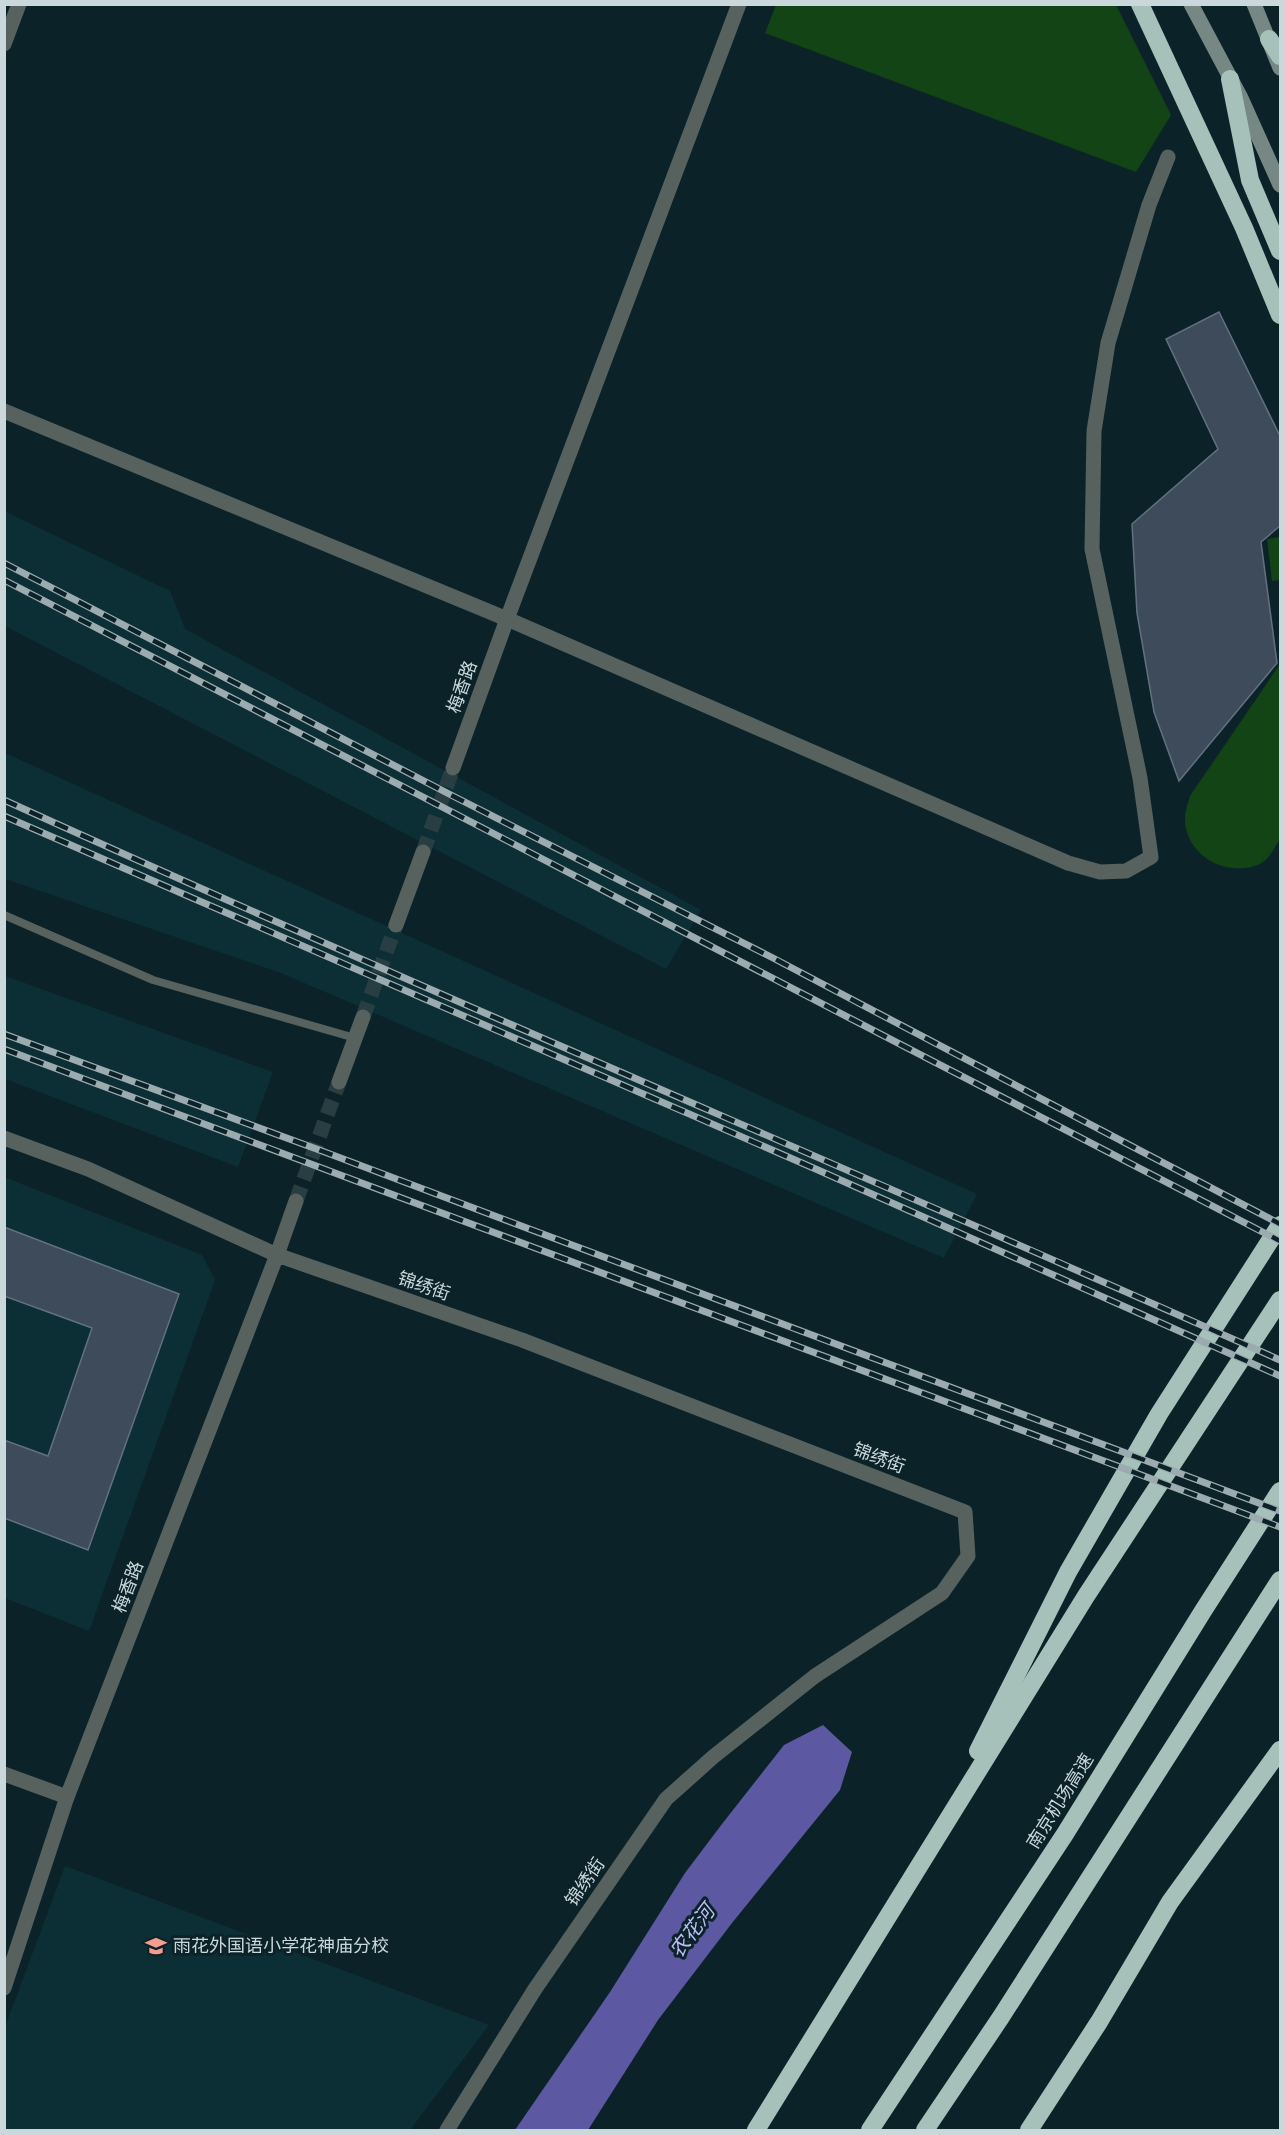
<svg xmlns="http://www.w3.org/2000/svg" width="1285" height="2135" viewBox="0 0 1285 2135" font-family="'Zilla Slab','Noto Sans SC',serif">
<rect width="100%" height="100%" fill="#0b2328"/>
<g fill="#0c2e35">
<path d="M4,511L170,591L185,629L701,910L666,969L5,626Z"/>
<path d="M5,753L977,1194L944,1258L281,973L5,879Z"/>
<path d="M5,976L273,1072L238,1167L5,1079Z"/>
<path d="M4,1177L202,1255L215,1280L89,1631L5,1598Z"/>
<path d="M65,1866L489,2025L410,2130H5V2027Z"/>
</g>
<g fill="#134416">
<path d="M776,5H1116L1171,115L1136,172L765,33Z"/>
<path d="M1280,537V580L1272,581L1267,539Z"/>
<path d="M1280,664V839C1275,846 1271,856 1264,861C1255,868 1244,869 1233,868C1208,866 1185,845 1185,819C1185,811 1188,803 1190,796Z"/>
</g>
<path fill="#5c59a2" d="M823,1725L852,1752L840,1790L732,1923L658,2020L588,2130H515L610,1992L685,1873L722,1824L784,1745Z"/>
<g fill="#3d4b5a" stroke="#627181" stroke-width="1.5">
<path d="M1219,312L1281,438V525L1261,542L1277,663L1179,781L1154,712L1137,613L1132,524L1218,449L1166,339Z"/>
<path d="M4,1227L179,1294L88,1550L4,1518V1440L48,1456L92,1328L4,1296Z"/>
</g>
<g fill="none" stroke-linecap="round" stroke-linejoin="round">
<g stroke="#283e43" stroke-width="15" stroke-dasharray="15 8" stroke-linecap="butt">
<path d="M423,852L453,768"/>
<path d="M363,1017L396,925"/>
<path d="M296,1201L339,1082"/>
</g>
<path stroke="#57625f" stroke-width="8" d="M4,915L153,980L355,1038"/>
<g stroke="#57625f" stroke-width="15">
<path d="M507,619L1068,863L1100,872L1126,871L1151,857L1140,778L1092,549L1094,431L1108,343L1149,205L1168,157"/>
<path d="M4,1774L67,1797"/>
<path d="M4,1988L67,1797L277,1255L522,1340L965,1512L968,1556L942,1593L815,1676L713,1757L666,1799L535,1989L447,2130"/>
</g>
<g stroke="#57625f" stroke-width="15">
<path d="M4,44L19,4"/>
<path d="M4,411L507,619"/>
<path d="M453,768L507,619L739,4"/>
<path d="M396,925L423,852"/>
<path d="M339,1082L363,1017"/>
<path d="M4,1138L88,1169L277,1255L296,1201"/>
</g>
<g stroke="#778884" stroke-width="15">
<path d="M1191,4L1241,98L1280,185"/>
<path d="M1254,4L1280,68"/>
</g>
<g stroke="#a6c0ba" stroke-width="18">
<path d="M1140,4L1244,228L1280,315"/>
<path d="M1269,39L1280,56"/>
<path d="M1230,79L1250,180L1280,251"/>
<path d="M978,1751L1068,1572L1159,1414L1280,1225"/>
<path d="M756,2130L1086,1596L1280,1300"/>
<path d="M870,2130L1065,1834L1203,1611L1280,1491"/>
<path d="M925,2130L1001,2017L1280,1580"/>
<path d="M1029,2130L1099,2022L1170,1902L1280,1750"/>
</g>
<defs>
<g id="rail">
<path d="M4,563L451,795L773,958L1280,1224"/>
<path d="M4,580L1280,1241"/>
<path d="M4,800C427,992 856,1171 1280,1360"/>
<path d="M4,816L818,1170L1280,1376"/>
<path d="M4,1034L322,1151L1280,1511"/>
<path d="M4,1049L1280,1527"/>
</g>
</defs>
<use href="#rail" stroke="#9cabb0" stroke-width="7"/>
<use href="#rail" stroke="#0b2328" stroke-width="4.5" stroke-dasharray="14" stroke-linecap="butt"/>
</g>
<defs>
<symbol id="school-bare" viewBox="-9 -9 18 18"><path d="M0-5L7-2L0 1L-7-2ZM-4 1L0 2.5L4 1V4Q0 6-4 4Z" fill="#f59c90" stroke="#0b2328" stroke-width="2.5" paint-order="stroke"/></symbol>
</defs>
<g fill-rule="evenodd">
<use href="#school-bare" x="141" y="1931" width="30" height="30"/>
</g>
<g text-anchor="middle" stroke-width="6" stroke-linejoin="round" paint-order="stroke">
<g font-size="18" fill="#cad7db" stroke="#0b2328">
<text transform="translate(462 687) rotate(-70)" y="6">梅香路</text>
<text transform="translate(424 1286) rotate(19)" y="6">锦绣街</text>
<text transform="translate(879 1458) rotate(21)" y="6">锦绣街</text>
<text transform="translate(128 1587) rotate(-69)" y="6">梅香路</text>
<text transform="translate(1060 1801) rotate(-58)" y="6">南京机场高速</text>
<text transform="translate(585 1882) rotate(-55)" y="6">锦绣街</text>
</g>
<g font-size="18" fill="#cad7db" stroke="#0b2328" text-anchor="start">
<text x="173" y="1952">雨花外国语小学花神庙分校</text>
</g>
<g font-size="20" font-style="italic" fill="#bdbdfb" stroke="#0b2328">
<text transform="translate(692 1931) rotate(-53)" y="7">农花河</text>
</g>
</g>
<rect width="1285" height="2135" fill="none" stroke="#cad7db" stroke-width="12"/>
</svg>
